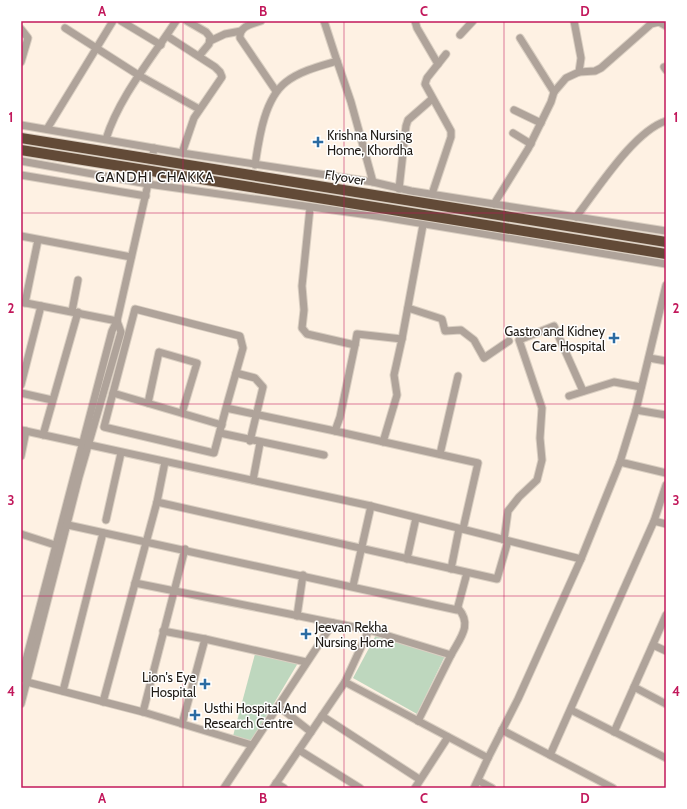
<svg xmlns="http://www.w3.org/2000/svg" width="687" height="809" viewBox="0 0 687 809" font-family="Cabin,sans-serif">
<rect width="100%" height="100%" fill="#fef1e3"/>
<g fill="#bed7be">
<path d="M376,635L445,656L417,714L353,678Z"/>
<path d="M255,654L298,663L252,740L247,741L233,736Z"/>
</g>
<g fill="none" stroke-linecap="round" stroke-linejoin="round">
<defs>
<g id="minor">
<path d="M121,21L161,45"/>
<path d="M187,21L206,32L210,37L209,44L199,56"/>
<path d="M261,21C252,24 239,26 240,38L276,91"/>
<path d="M415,21L417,28L438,64"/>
<path d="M65,28L140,76L199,109"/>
<path d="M21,29L28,38L21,62"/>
<path d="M460,35L473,21"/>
<path d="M167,36L215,67L220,72L222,77L194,118L182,153"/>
<path d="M520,38L554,92"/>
<path d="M210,41L225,34L241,31"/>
<path d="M337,61L351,102L373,182"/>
<path d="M664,67L666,70"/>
<path d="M579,72L595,71L601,68L651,24L659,22L666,26"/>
<path d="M514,110L541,123"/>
<path d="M21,125L182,153L373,182L411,191L666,231"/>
<path d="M47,129L113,21"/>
<path d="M513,133L531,144"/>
<path d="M106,139C119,97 152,58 176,21"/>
<path d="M21,161L148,184L383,217L666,264"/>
<path d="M255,165C259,139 264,99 286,82C300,71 320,66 337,61L324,21"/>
<path d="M21,175L146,196"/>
<path d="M399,189L406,126L408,120L432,99"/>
<path d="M432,194L451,137V131L425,84L427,78L446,54"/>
<path d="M494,204L528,149L551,102L554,92L566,78L579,72L581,58L574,21"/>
<path d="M310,208L302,286L304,310L302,328L307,334L355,345L357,334L402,339L423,225"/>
<path d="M576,217C597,190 634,131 666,121"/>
<path d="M21,236L131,257"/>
<path d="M21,302L117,321"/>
<path d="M25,303L38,240"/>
<path d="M408,308L442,319L445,331L461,330L474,340L484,358L509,341"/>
<path d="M72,311L78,280"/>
<path d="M355,345L340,417L335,431L478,463L463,529"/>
<path d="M649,358L666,361"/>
<path d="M236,373L255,378L263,387L250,441"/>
<path d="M21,385L41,306"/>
<path d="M21,393L52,400"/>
<path d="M113,393L222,425"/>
<path d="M569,396L614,382L641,387"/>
<path d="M148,403L159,352L197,363L182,413"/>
<path d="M226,408L214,453L104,427L135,309L240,336L243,348L226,408L335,431"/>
<path d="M636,410L666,415"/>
<path d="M21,430L371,506L581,559"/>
<path d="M220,433L324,455"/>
<path d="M43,435L78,312"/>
<path d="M383,442L397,395L394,375L402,339"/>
<path d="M440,454L458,376"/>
<path d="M21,456L26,431"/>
<path d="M620,462L666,473"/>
<path d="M253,480L260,443"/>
<path d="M157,502L497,579L508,541"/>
<path d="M106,520L121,453"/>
<path d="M654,521L666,524"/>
<path d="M68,525L457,610L467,573"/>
<path d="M21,534L55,545"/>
<path d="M504,540L508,511L519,497L537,480L542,460L540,438L542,408L519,340L554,326L583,391"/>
<path d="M407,559L416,518"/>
<path d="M451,569L459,529"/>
<path d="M135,583L369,630L345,682L488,758L518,699L581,559L620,462L636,410L666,285"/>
<path d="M353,586L371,506"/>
<path d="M297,616L303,575"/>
<path d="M369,630L451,655L418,721"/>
<path d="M163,631L205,639L182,724"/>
<path d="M205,639L306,662"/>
<path d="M653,645L666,651"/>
<path d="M451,655C460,638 473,625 458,608"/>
<path d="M21,679L112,331L117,321L148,184L154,148"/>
<path d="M27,682L143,712L252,745"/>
<path d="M634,687L666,704"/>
<path d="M63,691L103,533"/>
<path d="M103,702L157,502L165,462"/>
<path d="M21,704L79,477L121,332L117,321"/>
<path d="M278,706L311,732"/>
<path d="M571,710L666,758"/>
<path d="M143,712L185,549"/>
<path d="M322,716L419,779"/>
<path d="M502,730L613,788"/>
<path d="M614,732L666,615"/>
<path d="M299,750L360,788"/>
<path d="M550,755L654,521L666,485"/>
<path d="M479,781L492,788"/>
<path d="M276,783L284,788"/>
<path d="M224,788L333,623"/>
<path d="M273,788L345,682"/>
<path d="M415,788L448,737"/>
<path d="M474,788L488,758"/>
</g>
</defs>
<use href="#minor" stroke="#dacfc2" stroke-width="9"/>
<use href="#minor" stroke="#afa39a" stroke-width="7"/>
<defs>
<g id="highway-bridge">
<path d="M21,138L666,242"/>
<path d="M21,150L666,254"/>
</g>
</defs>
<use href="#highway-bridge" stroke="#dacfc2" stroke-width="12" stroke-linecap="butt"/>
<use href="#highway-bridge" stroke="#624a37" stroke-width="10"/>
</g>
<path fill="none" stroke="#c2185b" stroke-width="1" stroke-opacity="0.55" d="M183,21V788M344,21V788M504,21V788M21,213H666M21,404H666M21,596H666"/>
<g fill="#2b6ba2" stroke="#fff" stroke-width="1.5">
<path d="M316 136h4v4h4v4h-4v4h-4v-4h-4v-4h4z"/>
<path d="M612 332h4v4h4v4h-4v4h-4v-4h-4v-4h4z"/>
<path d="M304 628h4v4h4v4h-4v4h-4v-4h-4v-4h4z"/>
<path d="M203 678h4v4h4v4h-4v4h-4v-4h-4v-4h4z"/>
<path d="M193 709h4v4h4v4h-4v4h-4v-4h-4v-4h4z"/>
</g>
<g text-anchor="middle" stroke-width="3" stroke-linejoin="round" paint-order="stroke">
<g font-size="13" fill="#1f1a15" stroke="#fff" text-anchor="start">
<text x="327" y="140">Krishna Nursing<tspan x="327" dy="15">Home, Khordha</tspan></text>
<text x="605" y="336" text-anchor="end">Gastro and Kidney<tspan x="605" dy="15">Care Hospital</tspan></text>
<text x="315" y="632">Jeevan Rekha<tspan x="315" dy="15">Nursing Home</tspan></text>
<text x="196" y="682" text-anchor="end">Lion's Eye<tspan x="196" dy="15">Hospital</tspan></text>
<text x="204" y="713">Usthi Hospital And<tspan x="204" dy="15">Research Centre</tspan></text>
</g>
<g font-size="13" fill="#1f1a15" stroke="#fff">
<text transform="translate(345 177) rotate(9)" y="5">Flyover</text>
</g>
<g font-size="14" letter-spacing="1" fill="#1f1a15" stroke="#fff">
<text x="155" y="182">GANDHI CHAKKA</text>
</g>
</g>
<rect width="687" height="809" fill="none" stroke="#ffffff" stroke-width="44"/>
<rect x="22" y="22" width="643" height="765" fill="none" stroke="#c2185b" stroke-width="1.5"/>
<g font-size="13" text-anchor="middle" font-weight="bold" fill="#c2185b">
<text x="102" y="16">A</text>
<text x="263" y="16">B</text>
<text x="424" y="16">C</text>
<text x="585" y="16">D</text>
<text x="11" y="122">1</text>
<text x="676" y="122">1</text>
<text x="11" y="313">2</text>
<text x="676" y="313">2</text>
<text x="11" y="505">3</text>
<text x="676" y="505">3</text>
<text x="11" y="696">4</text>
<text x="676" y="696">4</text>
<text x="102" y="803">A</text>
<text x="263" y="803">B</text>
<text x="424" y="803">C</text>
<text x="585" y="803">D</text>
</g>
</svg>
